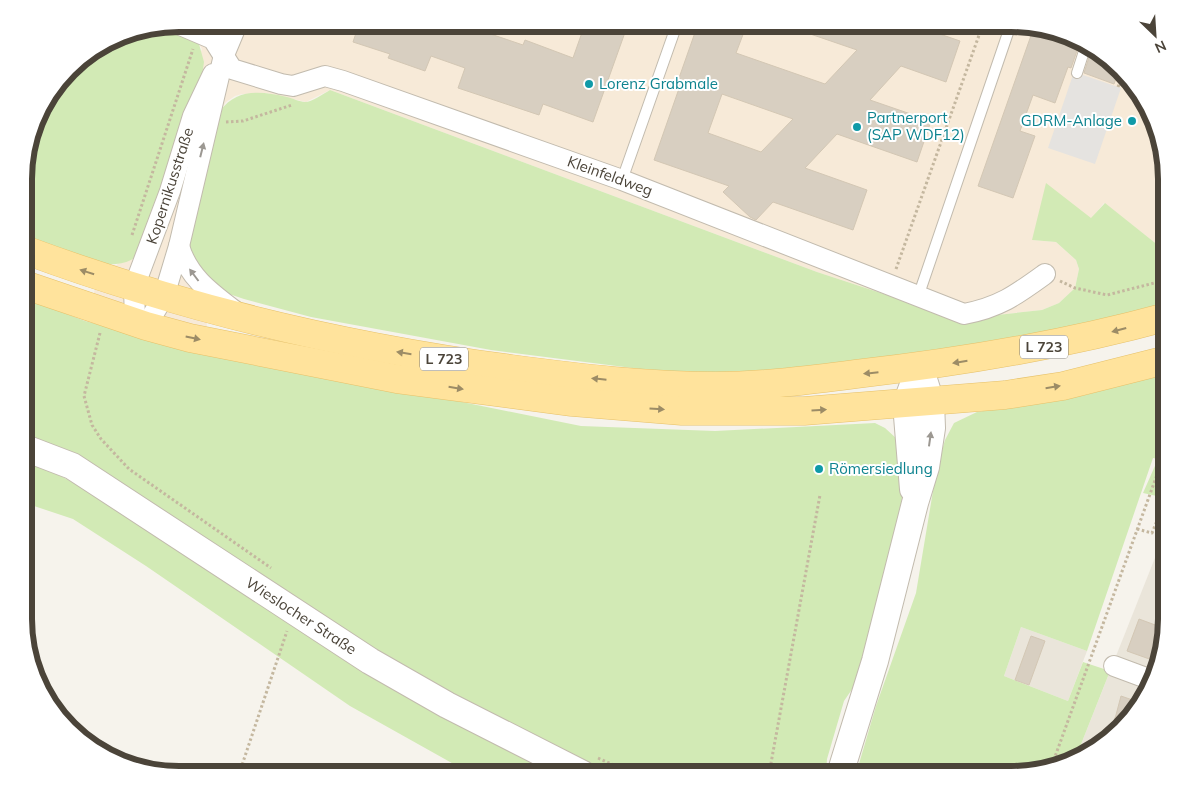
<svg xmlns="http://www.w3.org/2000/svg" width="1190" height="798" viewBox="0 0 1190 798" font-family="Mulish,sans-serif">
<rect width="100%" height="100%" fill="#f6f3ec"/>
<g fill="#eae5da">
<path d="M1166,530V629L1140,705L1088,754L1076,757Z"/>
<path d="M1021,627L1087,651L1068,701L1004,676Z"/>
</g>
<path fill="#f7ead8" d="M179,24H1011L1061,32L1097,50L1146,102L1166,169V248L1164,250L1104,203L1091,219L1032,240L1056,242L1076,260L1079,269L1075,288L1059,303L1042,310L960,319L817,272L330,90L306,102L266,93L242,94L235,96L226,102L220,111L205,354L85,321L103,264L117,265L202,49L199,44L164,27Z"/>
<g fill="#d2eab5">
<path d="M164,27L199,44L204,62L201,83L144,245C141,250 137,257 131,260C103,274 53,250 25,240V159L40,110L76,62L120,35Z"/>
<path d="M330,90L817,272L960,319L1042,310L1059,303L1075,288L1079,269L1076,260L1056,242L1032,240L1046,183L1091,218L1105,203L1164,250L1166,248V305L1012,344L746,375L672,373L491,350L311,317L244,299L223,292L193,261L186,241L220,111C237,88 261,91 287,97C292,98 300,102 305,102C312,102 323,94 330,90Z"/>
<path d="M25,298L85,321L156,340L581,426L715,431L875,423L885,428L897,439L905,481L899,516L861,676L844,701L827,759L826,774H599L593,772L388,661L25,440Z"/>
<path d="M1166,373V498L1143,493L1158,459L1153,458L1087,651L1021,627L1004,676L1068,701L1083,662L1110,671L1076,757L1021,774H856L876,706L916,593L937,467L945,440L954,423L977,412L1085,395Z"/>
<path d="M25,458L92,492L561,774H475L459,767L350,706L146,566L73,519L25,503Z"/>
</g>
<path fill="#e5e3e0" d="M1074,72L1121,88L1095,164L1048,148Z"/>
<g fill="#d8cfc1" stroke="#d3c7b4" fill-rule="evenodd">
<path d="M359,24H461L523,45L525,40L573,58L585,24H628L593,122L543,104L539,115L458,88L465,68L431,56L425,71L388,58L390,54L353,42Z"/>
<path d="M698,24H747L736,53L825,84L857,50L787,26L788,24H941L934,32L960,41L946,82L901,66L870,100L931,121L917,162L837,134L805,168L867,190L853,230L773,202L756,220L750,217L723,192L729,186L654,160L682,80L679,78ZM722,94L793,119L761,152L708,133Z"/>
<path d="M1034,27L1061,32L1080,42L1071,68L1068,67L1055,103L1033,95L1020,131L1035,136L1013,198L978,186Z"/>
<path d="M1092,48L1118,73L1114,84L1084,73Z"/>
<path d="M1139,619L1166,629L1155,661L1127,651Z"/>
<path d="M1031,636L1045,641L1029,685L1015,680Z"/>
<path d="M1121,696L1141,703L1109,735L1116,715Z"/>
</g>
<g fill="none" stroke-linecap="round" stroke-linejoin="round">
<defs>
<g id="service">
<path d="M1077,73L1086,45"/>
<path d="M622,180L677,24"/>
<path d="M918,297L1011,24"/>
</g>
<g id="minor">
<path d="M178,24L213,39L232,69L281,84L293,86L325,76L343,81L622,180L964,314C1000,307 1016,295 1045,274"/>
<path d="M179,246C188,277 211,293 236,312"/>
<path d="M135,322L134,287L170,191L193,116L213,74"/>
<path d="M146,326L164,296L179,246L224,55L237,24"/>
<path d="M1114,666L1149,679"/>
</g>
<g id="tertiary">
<path d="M25,448L72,466L370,661L447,705L583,774"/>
<path d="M913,489L906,404L914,382"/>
<path d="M840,774L875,661L915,503L926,467L932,428L931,402L920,367"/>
</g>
<g id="primary">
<path d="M25,250C182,308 346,347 512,369C580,378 648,386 716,386C763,386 810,380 856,374C961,362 1064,345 1166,317"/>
<path d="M25,285L146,326L190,338L397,379L572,402L682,411H804L1005,395L1063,386L1166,360"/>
</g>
</defs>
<use href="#service" stroke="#c2bbae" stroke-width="12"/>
<use href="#minor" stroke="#c2bbae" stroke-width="22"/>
<use href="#tertiary" stroke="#c2bbae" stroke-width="28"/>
<use href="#primary" stroke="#e6c16a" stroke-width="29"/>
<g stroke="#c4b79f" stroke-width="3" stroke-dasharray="2.5 2.5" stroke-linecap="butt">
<path d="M1118,87L1122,76"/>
<path d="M226,122L243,121L292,105"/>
<path d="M132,235L193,49"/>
<path d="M896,269L983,24"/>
<path d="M1060,281L1075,288L1107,295L1166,280"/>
<path d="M100,333L84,396L92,425L101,439L129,469L271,568"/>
<path d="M1137,529L1152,533L1166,499"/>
<path d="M598,758L634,774"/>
<path d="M1052,765L1166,450"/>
<path d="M239,774L287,631"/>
<path d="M769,774L820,495"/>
</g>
<use href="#service" stroke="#fff" stroke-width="10"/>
<use href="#minor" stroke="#fff" stroke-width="20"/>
<use href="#tertiary" stroke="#fff" stroke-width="26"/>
<use href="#primary" stroke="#ffe39c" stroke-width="28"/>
</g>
<defs><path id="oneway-solid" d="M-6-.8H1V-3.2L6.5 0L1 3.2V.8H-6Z" transform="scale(1.25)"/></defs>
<g fill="#9c9892">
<use href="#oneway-solid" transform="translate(202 150) rotate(-76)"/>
<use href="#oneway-solid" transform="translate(194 275) rotate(-127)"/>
<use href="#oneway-solid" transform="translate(930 439) rotate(-82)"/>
</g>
<g fill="#9c8c66">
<use href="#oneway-solid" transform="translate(87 272) rotate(-162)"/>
<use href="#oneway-solid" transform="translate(1119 330) rotate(165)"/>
<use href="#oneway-solid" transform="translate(193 338) rotate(12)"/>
<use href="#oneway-solid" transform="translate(404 353) rotate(-171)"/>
<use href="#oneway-solid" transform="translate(960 362) rotate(171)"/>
<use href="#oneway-solid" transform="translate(871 373) rotate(174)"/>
<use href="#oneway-solid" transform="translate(599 379) rotate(-174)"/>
<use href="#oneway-solid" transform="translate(1053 387) rotate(-9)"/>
<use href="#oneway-solid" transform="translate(456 388) rotate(9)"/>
<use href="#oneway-solid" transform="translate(657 409) rotate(4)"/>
<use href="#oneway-solid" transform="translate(819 410) rotate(-3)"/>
</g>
<g fill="#0f9aa8" stroke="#fff" stroke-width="2">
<circle cx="589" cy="84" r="5"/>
<circle cx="1132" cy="121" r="5"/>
<circle cx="857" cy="127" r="5"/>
<circle cx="819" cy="469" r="5"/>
</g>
<g text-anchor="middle" stroke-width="4" stroke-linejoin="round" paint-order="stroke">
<g fill="#fff" stroke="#817c74" stroke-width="1">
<rect x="1020" y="335.5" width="48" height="23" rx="4"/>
<rect x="420" y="347.5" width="48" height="23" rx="4"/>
</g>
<g font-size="14" font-weight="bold" fill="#4b4439">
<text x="1044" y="352">L 723</text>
<text x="444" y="364">L 723</text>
</g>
<g font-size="15" fill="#0d838f" stroke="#fff" text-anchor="start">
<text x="599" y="89">Lorenz Grabmale</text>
<text x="867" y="123">Partnerport<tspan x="867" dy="17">(SAP WDF12)</tspan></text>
<text x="1122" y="126" text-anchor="end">GDRM-Anlage</text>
<text x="829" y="474">Römersiedlung</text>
</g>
<g font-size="15" fill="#4b4439" stroke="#fff">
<text transform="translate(610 176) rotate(20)" y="5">Kleinfeldweg</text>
<text transform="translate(170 186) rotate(-72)" y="5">Kopernikusstraße</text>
<text transform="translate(301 616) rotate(33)" y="5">Wieslocher Straße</text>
</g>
</g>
<path d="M0 0H1190V798H0ZM179 32H1011A147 147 0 0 1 1158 179V619A147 147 0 0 1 1011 766H179A147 147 0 0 1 32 619V179A147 147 0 0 1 179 32Z" fill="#fff" fill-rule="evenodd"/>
<path fill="none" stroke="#4b4439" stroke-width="6" d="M179 32H1011A147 147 0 0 1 1158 179V619A147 147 0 0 1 1011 766H179A147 147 0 0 1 32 619V179A147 147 0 0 1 179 32Z"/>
<g transform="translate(1155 35) rotate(155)" stroke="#ffffff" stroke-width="4" paint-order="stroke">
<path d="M0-4L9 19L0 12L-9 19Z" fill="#4b4439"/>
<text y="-8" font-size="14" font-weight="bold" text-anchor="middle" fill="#4b4439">N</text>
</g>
</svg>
